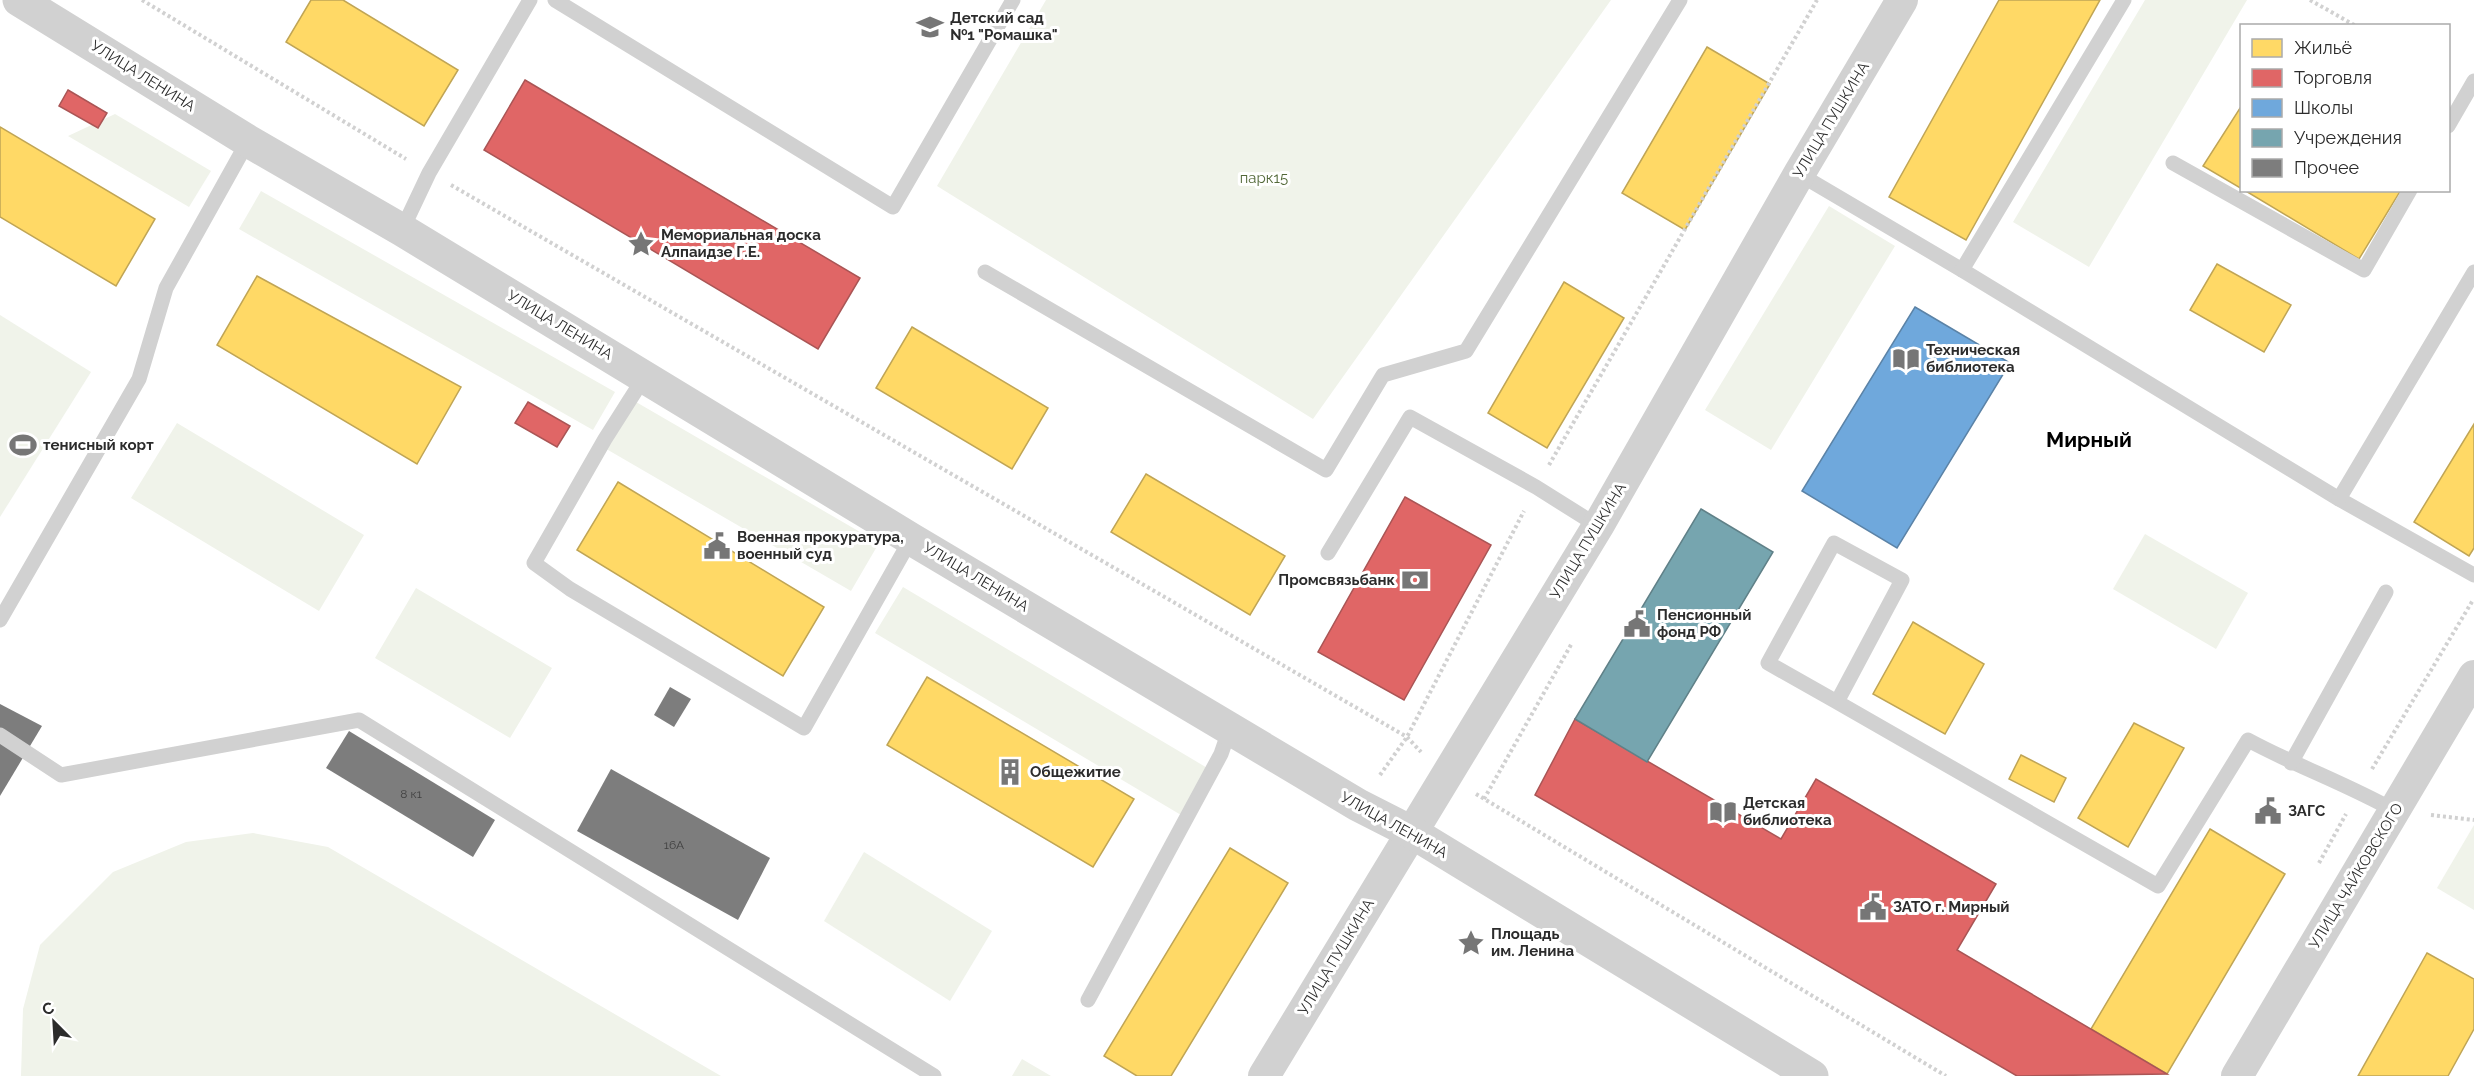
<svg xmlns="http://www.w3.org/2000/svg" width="2474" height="1076" viewBox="0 0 2474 1076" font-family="Raleway,sans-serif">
<rect width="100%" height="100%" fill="#fff"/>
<g fill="#f0f3ea">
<path d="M1046,0H1611L1313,419L937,186Z"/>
<path d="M2145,0H2247L2089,267L2013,222Z"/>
<path d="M115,114L211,171L189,207L68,136Z"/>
<path d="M261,191L615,392L593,430L239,229Z"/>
<path d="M1829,206L1895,246L1771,450L1705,410Z"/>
<path d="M0,315L91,372L0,517Z"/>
<path d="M624,395L879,543L851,591L596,443Z"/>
<path d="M177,423L364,535L319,611L131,498Z"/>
<path d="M2145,534L2248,593L2216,649L2113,589Z"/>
<path d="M903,587L1209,769L1181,815L875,633Z"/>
<path d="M416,588L552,668L510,738L375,658Z"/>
<path d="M2474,825V910L2437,888Z"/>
<path d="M253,833L328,847L721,1076H21L23,1009L40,945L113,872L186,842Z"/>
<path d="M864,852L992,931L950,1001L824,921Z"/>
<path d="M1022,1059L1051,1076H1012Z"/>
</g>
<g fill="#ffd966" stroke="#c0a555" stroke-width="1.5">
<path d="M311,0H343L458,70L424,126L286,42Z"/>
<path d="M1999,0H2100L1966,240L1889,197Z"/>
<path d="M1707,47L1770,84L1685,230L1622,193Z"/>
<path d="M2242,105V189L2203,166Z"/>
<path d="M0,127L155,219L116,286L0,217Z"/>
<path d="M2244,190H2401L2359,259Z"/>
<path d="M2217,264L2291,305L2264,352L2190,310Z"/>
<path d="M257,276L461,387L417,464L217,345Z"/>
<path d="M1564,282L1624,318L1547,448L1488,413Z"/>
<path d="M912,327L1048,408L1012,469L876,388Z"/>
<path d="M2474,424V548L2469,556L2414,522Z"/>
<path d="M1146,474L1285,556L1250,615L1111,532Z"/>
<path d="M618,482L824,607L783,676L577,550Z"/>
<path d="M1913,622L1984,664L1945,734L1873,694Z"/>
<path d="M927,677L1134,799L1093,867L887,745Z"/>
<path d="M2134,723L2184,748L2128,847L2078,818Z"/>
<path d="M2021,755L2066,778L2054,802L2009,779Z"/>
<path d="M2210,829L2285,874L2167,1074L2091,1029Z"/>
<path d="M1230,848L1288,883L1171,1076H1137L1104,1056Z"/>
<path d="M2427,953L2474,979V1029L2448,1076H2358Z"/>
</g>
<g fill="#e06666" stroke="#a55" stroke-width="1.5">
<path d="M525,80L860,278L818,349L484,150Z"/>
<path d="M68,90L107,113L98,128L59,106Z"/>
<path d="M528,402L570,426L557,447L515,423Z"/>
<path d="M1405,497L1491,545L1404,700L1318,652Z"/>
<path d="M1575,719L1781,839L1816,779L1996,884L1957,950L2167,1074L2017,1076L1535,795Z"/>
</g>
<path fill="#6fa8dc" stroke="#5b83a7" stroke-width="1.5" d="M1915,307L2010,363L1897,548L1802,491Z"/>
<path fill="#76a5af" stroke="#608188" stroke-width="1.5" d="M1701,509L1773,552L1647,762L1575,719Z"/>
<g fill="#7d7d7d">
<path d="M670,687L691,699L674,727L654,715Z"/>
<path d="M0,704L42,726L0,796Z"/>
<path d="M349,731L495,820L473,857L326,768Z"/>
<path d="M611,769L770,858L738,920L577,831Z"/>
</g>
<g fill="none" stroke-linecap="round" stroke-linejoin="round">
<g stroke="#d1d1d1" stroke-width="4" stroke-dasharray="3 3" stroke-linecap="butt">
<path d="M142,0L406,159"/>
<path d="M2310,0L2356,26"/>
<path d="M451,185L1407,737L1421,752"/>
<path d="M1549,465L1817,0"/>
<path d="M2372,769L2473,600"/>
<path d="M1380,775L1407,737L1524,511"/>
<path d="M1476,794L1946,1076"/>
<path d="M1484,799L1572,643"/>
<path d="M2431,815L2474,820"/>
<path d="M2319,863L2346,814"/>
</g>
<g stroke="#d1d1d1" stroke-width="15">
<path d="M555,0L893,207L1013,0"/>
<path d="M2448,126L2474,81"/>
<path d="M2173,163L2364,270L2410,190"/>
<path d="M1799,174L1962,270L2339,499L2474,575"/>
<path d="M402,230L429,173L530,0"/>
<path d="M1962,270L2124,0"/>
<path d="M985,272L1326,470L1383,375L1466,351L1680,0"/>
<path d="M645,376L605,439L534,563L570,589L804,728L911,539"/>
<path d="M2339,499L2474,272"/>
<path d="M1328,553L1410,417L1536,487L1598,526"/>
<path d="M0,620L139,379L166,288L248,141"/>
<path d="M1837,702L1768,663L1834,543L1902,580L1837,702L2158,886L2248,740C2296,766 2347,784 2395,811"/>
<path d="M0,735L61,775L359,720L934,1076"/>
<path d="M2291,763L2386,592"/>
<path d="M1088,1000L1221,754L1230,728"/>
</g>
<g stroke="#d1d1d1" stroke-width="32">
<path d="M1264,1076L1598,526L1799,174L1902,0"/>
<path d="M2237,1076L2474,676"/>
</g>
<path stroke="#d1d1d1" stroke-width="33" d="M19,0L248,141L402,230L911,539L1358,805L1413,833L1812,1076"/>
</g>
<defs>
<symbol id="school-bare" viewBox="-9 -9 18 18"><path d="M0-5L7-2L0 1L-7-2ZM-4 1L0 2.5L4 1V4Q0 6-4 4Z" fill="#767676" stroke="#fff" stroke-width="2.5" paint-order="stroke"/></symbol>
<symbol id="sight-bare" viewBox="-9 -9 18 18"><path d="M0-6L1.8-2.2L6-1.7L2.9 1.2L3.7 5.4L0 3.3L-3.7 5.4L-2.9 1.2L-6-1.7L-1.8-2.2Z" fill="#767676" stroke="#fff" stroke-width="2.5" paint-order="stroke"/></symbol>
<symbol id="library-bare" viewBox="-9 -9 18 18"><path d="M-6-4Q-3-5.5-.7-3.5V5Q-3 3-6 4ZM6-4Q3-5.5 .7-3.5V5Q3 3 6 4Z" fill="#767676" stroke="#fff" stroke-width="2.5" paint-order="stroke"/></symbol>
<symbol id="stadium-bare" viewBox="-9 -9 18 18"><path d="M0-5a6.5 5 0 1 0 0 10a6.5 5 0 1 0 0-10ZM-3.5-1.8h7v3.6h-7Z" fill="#767676" stroke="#fff" stroke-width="2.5" paint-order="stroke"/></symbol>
<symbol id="civic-bare" viewBox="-9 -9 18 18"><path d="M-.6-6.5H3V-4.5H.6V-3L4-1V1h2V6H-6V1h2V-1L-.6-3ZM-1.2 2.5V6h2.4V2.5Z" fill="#767676" stroke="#fff" stroke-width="2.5" paint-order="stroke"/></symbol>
<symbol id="bank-bare" viewBox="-9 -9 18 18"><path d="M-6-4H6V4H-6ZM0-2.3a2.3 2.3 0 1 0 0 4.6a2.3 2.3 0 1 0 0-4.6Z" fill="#767676" stroke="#fff" stroke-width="2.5" paint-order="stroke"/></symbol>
<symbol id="building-bare" viewBox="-9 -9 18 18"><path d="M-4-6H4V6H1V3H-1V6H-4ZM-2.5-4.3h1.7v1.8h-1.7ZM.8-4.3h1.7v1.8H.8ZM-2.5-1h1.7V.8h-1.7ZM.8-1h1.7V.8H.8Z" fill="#767676" stroke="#fff" stroke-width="2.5" paint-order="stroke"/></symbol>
</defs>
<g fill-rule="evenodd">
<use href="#school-bare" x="911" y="8" width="38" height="38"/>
<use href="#sight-bare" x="622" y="225" width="38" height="38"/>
<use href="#library-bare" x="1887" y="340" width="38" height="38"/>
<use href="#stadium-bare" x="4" y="426" width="38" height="38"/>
<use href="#civic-bare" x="698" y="527" width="38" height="38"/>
<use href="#bank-bare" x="1396" y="561" width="38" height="38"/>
<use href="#civic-bare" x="1618" y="605" width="38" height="38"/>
<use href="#building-bare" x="991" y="753" width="38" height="38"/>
<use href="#civic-bare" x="2249" y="792" width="38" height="38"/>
<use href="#library-bare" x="1704" y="793" width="38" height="38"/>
<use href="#civic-bare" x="1854" y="888" width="38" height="38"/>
<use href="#sight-bare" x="1452" y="924" width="38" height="38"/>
</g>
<g text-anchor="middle" stroke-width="6" stroke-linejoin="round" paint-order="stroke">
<g font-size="12" fill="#404040">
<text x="411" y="798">8 к1</text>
<text x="674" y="849">16А</text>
</g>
<g font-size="15" font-weight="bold" fill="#2c2c2c" stroke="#fff" text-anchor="start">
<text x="950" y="23">Детский сад<tspan x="950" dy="17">№1 "Ромашка"</tspan></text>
<text x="661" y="240">Мемориальная доска<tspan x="661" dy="17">Алпаидзе Г.Е.</tspan></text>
<text x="1926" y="355">Техническая<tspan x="1926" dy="17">библиотека</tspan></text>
<text x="43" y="450">тенисный корт</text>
<text x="737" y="542">Военная прокуратура,<tspan x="737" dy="17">военный суд</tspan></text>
<text x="1395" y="585" text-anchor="end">Промсвязьбанк</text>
<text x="1657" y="620">Пенсионный<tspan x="1657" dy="17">фонд РФ</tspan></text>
<text x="1030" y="777">Общежитие</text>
<text x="1743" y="808">Детская<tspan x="1743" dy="17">библиотека</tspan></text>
<text x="2288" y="816">ЗАГС</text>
<text x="1893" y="912">ЗАТО г. Мирный</text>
<text x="1491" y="939">Площадь<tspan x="1491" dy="17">им. Ленина</tspan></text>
</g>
<g font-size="15" fill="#2c2c2c" stroke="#fff">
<text transform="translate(143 76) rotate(32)" y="5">УЛИЦА ЛЕНИНА</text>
<text transform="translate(1831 120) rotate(-59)" y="5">УЛИЦА ПУШКИНА</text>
<text transform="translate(560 325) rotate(31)" y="5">УЛИЦА ЛЕНИНА</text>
<text transform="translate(1588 541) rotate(-59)" y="5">УЛИЦА ПУШКИНА</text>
<text transform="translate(976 577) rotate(31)" y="5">УЛИЦА ЛЕНИНА</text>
<text transform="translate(1394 825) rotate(29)" y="5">УЛИЦА ЛЕНИНА</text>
<text transform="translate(2356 876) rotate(-59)" y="5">УЛИЦА ЧАЙКОВСКОГО</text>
<text transform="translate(1336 957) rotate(-59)" y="5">УЛИЦА ПУШКИНА</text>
</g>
<g font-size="15" fill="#526838" stroke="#fff">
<text x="1264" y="183">парк15</text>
</g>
<g font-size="21" font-weight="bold" fill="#000" stroke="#fff">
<text x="2089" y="447">Мирный</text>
</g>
</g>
<rect x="2240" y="24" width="210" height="168" fill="#ffffff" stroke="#ababab" stroke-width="1.5"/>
<rect x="2252" y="39" width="30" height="18" fill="#ffd966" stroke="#ababab" stroke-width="1.5"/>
<text x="2294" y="54" font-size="18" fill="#2c2c2c">Жильё</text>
<rect x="2252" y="69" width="30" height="18" fill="#e06666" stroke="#ababab" stroke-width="1.5"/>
<text x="2294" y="84" font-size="18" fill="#2c2c2c">Торговля</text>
<rect x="2252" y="99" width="30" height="18" fill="#6fa8dc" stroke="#ababab" stroke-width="1.5"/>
<text x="2294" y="114" font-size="18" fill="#2c2c2c">Школы</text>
<rect x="2252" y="129" width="30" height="18" fill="#76a5af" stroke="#ababab" stroke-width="1.5"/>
<text x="2294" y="144" font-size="18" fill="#2c2c2c">Учреждения</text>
<rect x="2252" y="159" width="30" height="18" fill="#7d7d7d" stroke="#ababab" stroke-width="1.5"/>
<text x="2294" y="174" font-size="18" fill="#2c2c2c">Прочее</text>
<g transform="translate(54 1022) rotate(336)" stroke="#ffffff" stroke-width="4.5" paint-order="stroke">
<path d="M0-4.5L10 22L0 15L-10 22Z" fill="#2c2c2c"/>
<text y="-9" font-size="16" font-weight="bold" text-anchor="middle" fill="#2c2c2c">С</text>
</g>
</svg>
